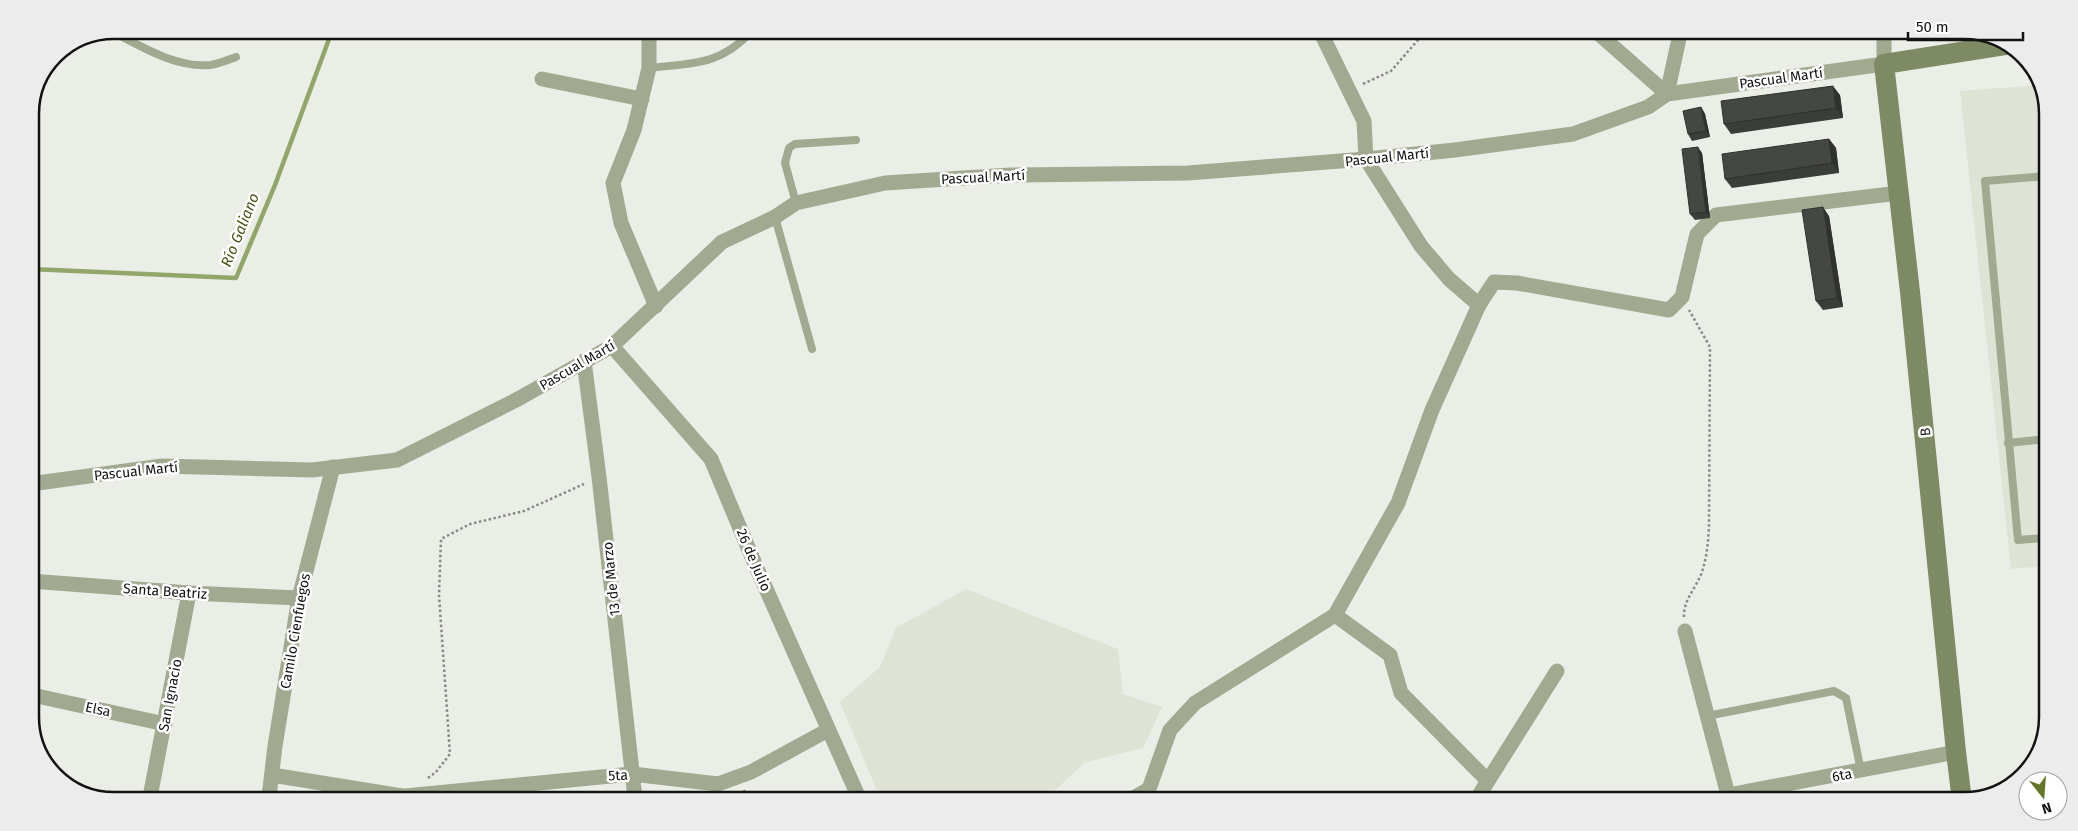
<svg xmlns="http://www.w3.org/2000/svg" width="2078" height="831" viewBox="0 0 2078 831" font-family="'Fira Sans',sans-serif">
<rect width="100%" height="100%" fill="#ebede7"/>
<g fill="#dee3d6">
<path d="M2039,85L2048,108L2045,566L2011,569L1960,91Z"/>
<path d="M966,589L1118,649L1123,694L1162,707L1143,748L1084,763L1046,799L880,798L840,702L880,667L896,628Z"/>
</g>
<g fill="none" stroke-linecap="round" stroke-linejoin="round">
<path stroke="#93a66a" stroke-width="4.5" d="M30,269L236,278L275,185L332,31"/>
<g stroke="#888a86" stroke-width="2.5" stroke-dasharray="2.5 2.5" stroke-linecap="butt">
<path d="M1363,84L1391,71L1424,33"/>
<path d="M1684,617C1683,602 1694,590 1700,577C1707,560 1708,543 1709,526L1710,347L1689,310"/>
<path d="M428,778L436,772L450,754L439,595L441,539L470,524L524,511L584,484"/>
<path d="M744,790L747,798"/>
</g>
<g stroke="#a1aa90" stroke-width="8">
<path d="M111,31C141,46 175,68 210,65C219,64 228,60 236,57"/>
<path d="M649,68C692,63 719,66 751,32"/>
<path d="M796,203L785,163L789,148L795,144L856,140"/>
<path d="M775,217L812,349"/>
<path d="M2008,443L2046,439"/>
<path d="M2045,538L2018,540L1985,181L2047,176"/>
<path d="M1707,716L1834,691L1846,698L1861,771"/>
</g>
<g stroke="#a1aa90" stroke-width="15">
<path d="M649,31V68L634,130L613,183L621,223L656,306"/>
<path d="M1321,33L1364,121L1366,159L1421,246L1449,279L1479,305"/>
<path d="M1599,34L1667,94L1680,34"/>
<path d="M542,79L642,99"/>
<path d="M612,346L711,459L755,564L859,798"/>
<path d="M584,361L599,477L635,798"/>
<path d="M30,484L162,466L312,470L397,460L518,399L612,346L722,242L775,217L796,203L885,183L1010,175L1188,173L1366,159L1455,150L1573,134L1648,107L1667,94L1884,64V34"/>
<path d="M30,581L189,593L299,598"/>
<path d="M1335,615L1390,655L1401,693L1488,781"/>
<path d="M1685,631L1728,795L1956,752"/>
<path d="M30,698L37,696L165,724"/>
<path d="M272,775L402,796"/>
<path d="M150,797L189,593"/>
<path d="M269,797L275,746L299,598L333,467"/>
<path d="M395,797L632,774L718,784L751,772L828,730"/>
<path d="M1132,799L1149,789L1170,730L1195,703L1335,615L1398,503L1432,410L1479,305L1494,282L1517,283L1669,310L1682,297L1697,234L1716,215L1899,193"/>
<path d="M1476,800L1557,671"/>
</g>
<path stroke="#7d8a63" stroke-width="20" d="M1962,801L1956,752L1910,292L1884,64L2005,45"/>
</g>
<g fill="#3b3d39">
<path d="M1840,95L1843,118L1731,134L1724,124Z"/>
<path d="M1701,107L1705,114L1710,137L1692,141L1688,134Z"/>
<path d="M1829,139L1836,148L1839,173L1732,188L1725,179Z"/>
<path d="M1702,153L1710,218L1695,220L1690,214Z"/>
<path d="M1829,216L1843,307L1823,310L1816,301Z"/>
</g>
<g fill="#30322e">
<path d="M1833,86L1840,95L1843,118L1836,108Z"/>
<path d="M1701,107L1705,114L1710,137L1706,131Z"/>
<path d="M1829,139L1836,148L1839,173L1832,163Z"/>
<path d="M1698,147L1702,153L1710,218L1706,212Z"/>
<path d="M1823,207L1829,216L1843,307L1837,298Z"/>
</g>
<g fill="#454742" stroke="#30322e">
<path d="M1833,86L1836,108L1724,124L1721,101Z"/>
<path d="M1701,107L1706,131L1688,134L1683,111Z"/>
<path d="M1829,139L1832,163L1725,179L1722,154Z"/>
<path d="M1698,147L1706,212L1690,214L1682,149Z"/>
<path d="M1823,207L1837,298L1816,301L1802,210Z"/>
</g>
<g text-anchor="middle" stroke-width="5" stroke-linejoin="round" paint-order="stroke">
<g font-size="14" fill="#121311" stroke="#fff">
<text transform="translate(1781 78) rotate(-8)" y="5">Pascual Martí</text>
<text transform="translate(1387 157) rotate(-6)" y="5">Pascual Martí</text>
<text transform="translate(983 177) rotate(-3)" y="5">Pascual Martí</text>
<text transform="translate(577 365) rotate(-30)" y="5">Pascual Martí</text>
<text transform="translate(1925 432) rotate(-96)" y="5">B</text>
<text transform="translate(136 471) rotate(-6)" y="5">Pascual Martí</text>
<text transform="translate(754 560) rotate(67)" y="5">26 de Julio</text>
<text transform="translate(611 579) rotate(-96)" y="5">13 de Marzo</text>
<text transform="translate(165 591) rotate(4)" y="5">Santa Beatriz</text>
<text transform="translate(295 631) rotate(-80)" y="5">Camilo Cienfuegos</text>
<text transform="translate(170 695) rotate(-79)" y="5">San Ignacio</text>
<text transform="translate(98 709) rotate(12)" y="5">Elsa</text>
<text transform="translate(618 775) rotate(-3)" y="5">5ta</text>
<text transform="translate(1842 775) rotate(-10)" y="5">6ta</text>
</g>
<g font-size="15" font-style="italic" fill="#465714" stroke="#fff">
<text transform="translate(240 230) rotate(-68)" y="5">Río Galiano</text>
</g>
</g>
<path d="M0 0H2078V831H0ZM114 39H1964A75 75 0 0 1 2039 114V717A75 75 0 0 1 1964 792H114A75 75 0 0 1 39 717V114A75 75 0 0 1 114 39Z" fill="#ececec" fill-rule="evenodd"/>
<path fill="none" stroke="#121311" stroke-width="2.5" d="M114 39H1964A75 75 0 0 1 2039 114V717A75 75 0 0 1 1964 792H114A75 75 0 0 1 39 717V114A75 75 0 0 1 114 39Z"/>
<g transform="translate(2043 796) rotate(163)"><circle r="24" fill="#ffffff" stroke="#a0a1a0"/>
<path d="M0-4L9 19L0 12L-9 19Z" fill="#627728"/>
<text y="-8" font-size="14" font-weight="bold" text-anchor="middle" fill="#121311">N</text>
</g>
<path d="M1908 32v8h115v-8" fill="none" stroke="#121311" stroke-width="2.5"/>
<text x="1916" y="32" font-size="15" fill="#121311" stroke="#ffffff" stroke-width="4" paint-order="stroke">50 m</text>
</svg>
